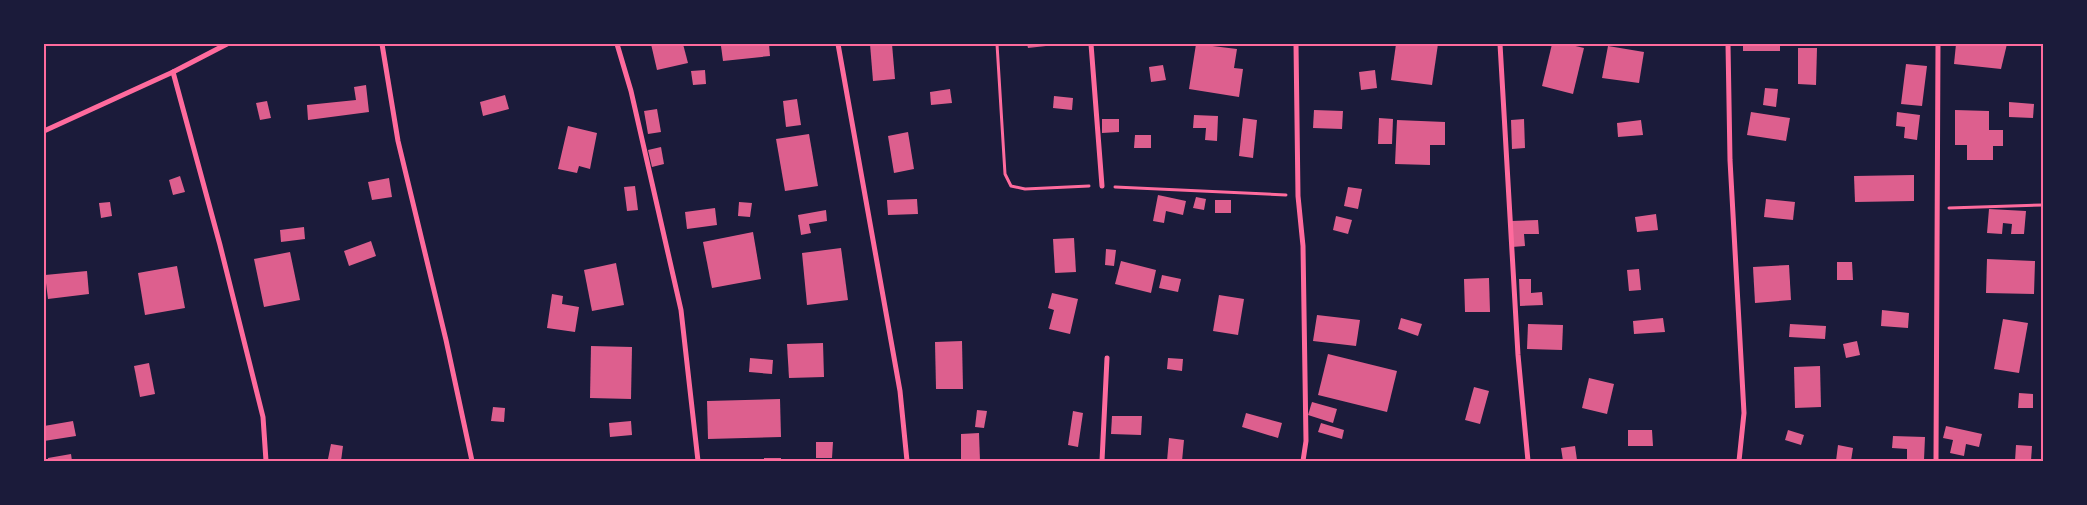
<svg xmlns="http://www.w3.org/2000/svg" width="2087" height="505" viewBox="0 0 2087 505" font-family="Barlow,sans-serif">
<rect width="100%" height="100%" fill="#1b1b3a"/>
<g fill="#dd5f8e">
<path d="M651,44H683L688,63L657,70Z"/>
<path d="M743,44H769L770,56L723,61L721,46Z"/>
<path d="M870,44H892L895,79L873,81Z"/>
<path d="M1027,44H1055V45L1028,48Z"/>
<path d="M1196,44L1237,49L1234,68L1243,69L1239,97L1189,89Z"/>
<path d="M1396,44H1438L1432,85L1391,80Z"/>
<path d="M1552,44H1567L1584,48L1573,94L1542,86Z"/>
<rect x="1743" y="44" width="37" height="7"/>
<path d="M1956,44H2007L2001,69L1954,64Z"/>
<path d="M1608,46L1644,52L1639,83L1602,78Z"/>
<path d="M1798,48H1817L1816,85L1798,84Z"/>
<path d="M1906,64L1927,66L1922,106L1901,104Z"/>
<path d="M1163,65L1166,80L1151,82L1149,67Z"/>
<path d="M705,70L706,84L693,85L691,71Z"/>
<path d="M1375,70L1377,88L1361,90L1359,72Z"/>
<path d="M366,85L369,112L308,120L307,105L356,100L354,87Z"/>
<path d="M1765,88L1778,89L1776,107L1763,105Z"/>
<path d="M950,89L952,103L931,105L930,92Z"/>
<path d="M505,95L509,109L483,116L480,102Z"/>
<path d="M1054,96L1073,98L1072,110L1053,108Z"/>
<path d="M797,99L801,125L786,127L783,101Z"/>
<path d="M267,101L271,118L260,120L256,103Z"/>
<path d="M2009,102L2034,104L2033,118L2009,117Z"/>
<path d="M657,109L661,132L648,134L644,111Z"/>
<path d="M1314,110L1343,111L1342,129L1313,128Z"/>
<path d="M1955,110L1989,111V130H2003V146H1993V160H1967V145H1955Z"/>
<path d="M1751,112L1790,118L1786,141L1747,135Z"/>
<path d="M1897,112L1920,115L1917,140L1904,138L1905,127L1896,126Z"/>
<path d="M1194,115L1218,116L1217,141L1205,140L1206,128H1193Z"/>
<path d="M1243,118L1257,120L1253,158L1239,156Z"/>
<path d="M1379,118L1393,119L1392,144H1378Z"/>
<path d="M1102,119H1119V132L1102,133Z"/>
<path d="M1524,119L1525,148L1512,149L1511,120Z"/>
<path d="M1397,120L1445,122V145H1430V165L1395,164Z"/>
<path d="M1641,120L1643,135L1618,137L1617,123Z"/>
<path d="M568,126L597,133L590,169L579,166L577,173L558,169Z"/>
<path d="M908,132L914,169L894,173L888,136Z"/>
<path d="M809,134L818,186L785,191L776,139Z"/>
<path d="M1135,135H1151V148H1134Z"/>
<path d="M661,147L664,164L652,167L648,150Z"/>
<path d="M1914,175V201L1855,202L1854,176Z"/>
<path d="M180,176L185,192L173,195L169,180Z"/>
<path d="M389,178L392,197L372,200L368,182Z"/>
<path d="M635,186L638,210L627,211L624,187Z"/>
<path d="M1348,187L1362,189L1358,209L1344,206Z"/>
<path d="M1158,195L1186,201L1183,215L1166,211L1164,223L1153,221Z"/>
<path d="M1196,197L1206,199L1204,210L1193,208Z"/>
<path d="M917,199L918,214L888,215L887,200Z"/>
<path d="M1766,199L1795,202L1793,220L1764,217Z"/>
<rect x="1215" y="200" width="16" height="13"/>
<path d="M110,202L112,216L101,218L99,203Z"/>
<path d="M739,202L752,203L750,217L738,216Z"/>
<path d="M715,208L717,225L687,229L685,212Z"/>
<path d="M1989,209L2026,211L2024,234H2011L2012,224L2003,223L2002,234L1987,233Z"/>
<path d="M826,210L827,221L809,224L811,233L801,235L798,215Z"/>
<path d="M1656,214L1658,230L1637,232L1635,217Z"/>
<path d="M1336,216L1352,220L1348,234L1333,230Z"/>
<path d="M1538,220L1539,234H1524L1525,246L1512,247L1511,221Z"/>
<path d="M304,227L305,239L281,242L280,230Z"/>
<path d="M753,232L761,279L712,288L703,242Z"/>
<path d="M1074,238L1076,272L1055,273L1053,239Z"/>
<path d="M371,241L376,256L349,266L344,251Z"/>
<path d="M841,248L848,300L807,305L802,253Z"/>
<path d="M1106,249L1116,250L1114,266L1105,265Z"/>
<path d="M290,252L300,300L264,307L254,259Z"/>
<path d="M1987,259L2035,261L2034,294L1986,293Z"/>
<path d="M1121,261L1156,270L1151,293L1115,284Z"/>
<path d="M1837,262H1852L1853,280H1837Z"/>
<path d="M616,263L624,305L592,311L584,270Z"/>
<path d="M1789,265L1791,300L1755,303L1753,267Z"/>
<path d="M177,266L185,308L145,315L138,273Z"/>
<path d="M1639,269L1641,290L1629,291L1627,270Z"/>
<path d="M87,271L89,294L48,299L45,275Z"/>
<path d="M1162,275L1181,279L1178,292L1159,288Z"/>
<path d="M1489,278L1490,312H1465L1464,279Z"/>
<path d="M1519,279H1531V293L1542,292L1543,305L1520,306Z"/>
<path d="M1052,293L1078,299L1070,334L1049,329L1054,310L1048,308Z"/>
<path d="M552,294L563,296L562,304L579,307L575,332L547,328Z"/>
<path d="M1219,295L1244,299L1238,335L1213,331Z"/>
<path d="M1882,310L1909,313L1908,328L1881,326Z"/>
<path d="M1317,315L1360,320L1356,346L1313,341Z"/>
<path d="M1401,318L1422,324L1418,336L1398,329Z"/>
<path d="M1663,318L1665,332L1634,334L1633,321Z"/>
<path d="M2003,319L2028,323L2019,373L1994,369Z"/>
<path d="M1528,324L1563,325L1562,350L1527,349Z"/>
<path d="M1790,324L1826,326L1825,339L1789,337Z"/>
<path d="M962,341L963,389H936L935,342Z"/>
<path d="M1857,341L1860,355L1846,358L1843,344Z"/>
<path d="M823,343L824,377L789,378L787,344Z"/>
<path d="M591,346L632,347L631,399L590,398Z"/>
<path d="M1328,354L1397,371L1387,412L1318,395Z"/>
<path d="M750,358L773,360L772,374L749,372Z"/>
<path d="M1168,358L1183,359L1182,371L1167,369Z"/>
<path d="M149,363L155,394L140,397L134,366Z"/>
<path d="M1820,366L1821,407L1795,408L1794,367Z"/>
<path d="M1589,378L1614,384L1607,414L1582,408Z"/>
<path d="M1474,387L1489,391L1480,424L1465,420Z"/>
<path d="M2019,393L2033,394V408H2018Z"/>
<path d="M780,399L781,437L708,439L707,401Z"/>
<path d="M1312,402L1337,409L1333,423L1308,415Z"/>
<path d="M493,407L505,408L504,422L491,421Z"/>
<path d="M977,410L987,411L984,428L975,427Z"/>
<path d="M1073,411L1083,413L1078,447L1068,445Z"/>
<path d="M1246,413L1282,423L1278,438L1242,427Z"/>
<path d="M1112,416H1142L1141,435L1111,434Z"/>
<path d="M73,421L76,436L44,441V426Z"/>
<path d="M631,421L632,435L610,437L609,423Z"/>
<path d="M1321,423L1344,430L1342,439L1318,432Z"/>
<path d="M1946,426L1982,434L1979,447L1966,444L1964,456L1950,453L1953,440L1943,438Z"/>
<path d="M1628,430H1652L1653,446H1628Z"/>
<path d="M1788,430L1804,435L1801,445L1785,440Z"/>
<path d="M979,433L980,461H961V434Z"/>
<path d="M1893,436L1925,437L1924,460H1907V449L1892,448Z"/>
<path d="M1169,438L1184,440L1182,461H1167Z"/>
<path d="M816,442H833L832,458H816Z"/>
<path d="M331,444L343,446L341,461L328,459Z"/>
<path d="M1838,445L1853,448L1851,461H1836Z"/>
<path d="M2016,445L2032,446L2031,461H2015Z"/>
<path d="M1575,446L1577,460L1563,461L1561,448Z"/>
<path d="M71,454L72,461H48V458Z"/>
<rect x="764" y="458" width="17" height="3"/>
</g>
<g fill="none" stroke-linecap="round" stroke-linejoin="round">
<g stroke="#ff6b9d" stroke-width="3">
<path d="M997,44L1005,174L1011,186L1025,189L1089,186"/>
<path d="M1115,187L1286,195"/>
<path d="M1949,208L2043,205"/>
</g>
<g stroke="#ff6b9d" stroke-width="5">
<path d="M382,44L398,141L446,340L472,461"/>
<path d="M617,44L631,91L681,310L698,461"/>
<path d="M838,44L900,391L907,461"/>
<path d="M1091,44L1102,186"/>
<path d="M1296,44L1298,196L1303,246L1306,441L1303,461"/>
<path d="M1500,44L1518,355L1528,461"/>
<path d="M1728,44L1730,160L1744,413L1739,461"/>
<path d="M173,72L220,245L263,417L266,461"/>
<path d="M44,131L173,72L227,44"/>
<path d="M1102,461L1107,358"/>
<path d="M1936,461L1938,44"/>
</g>
</g>
<rect width="2087" height="505" fill="none" stroke="#1b1b3a" stroke-width="90"/>
<rect x="45" y="45" width="1997" height="415" fill="none" stroke="#ff6b9d" stroke-width="2"/>
</svg>
